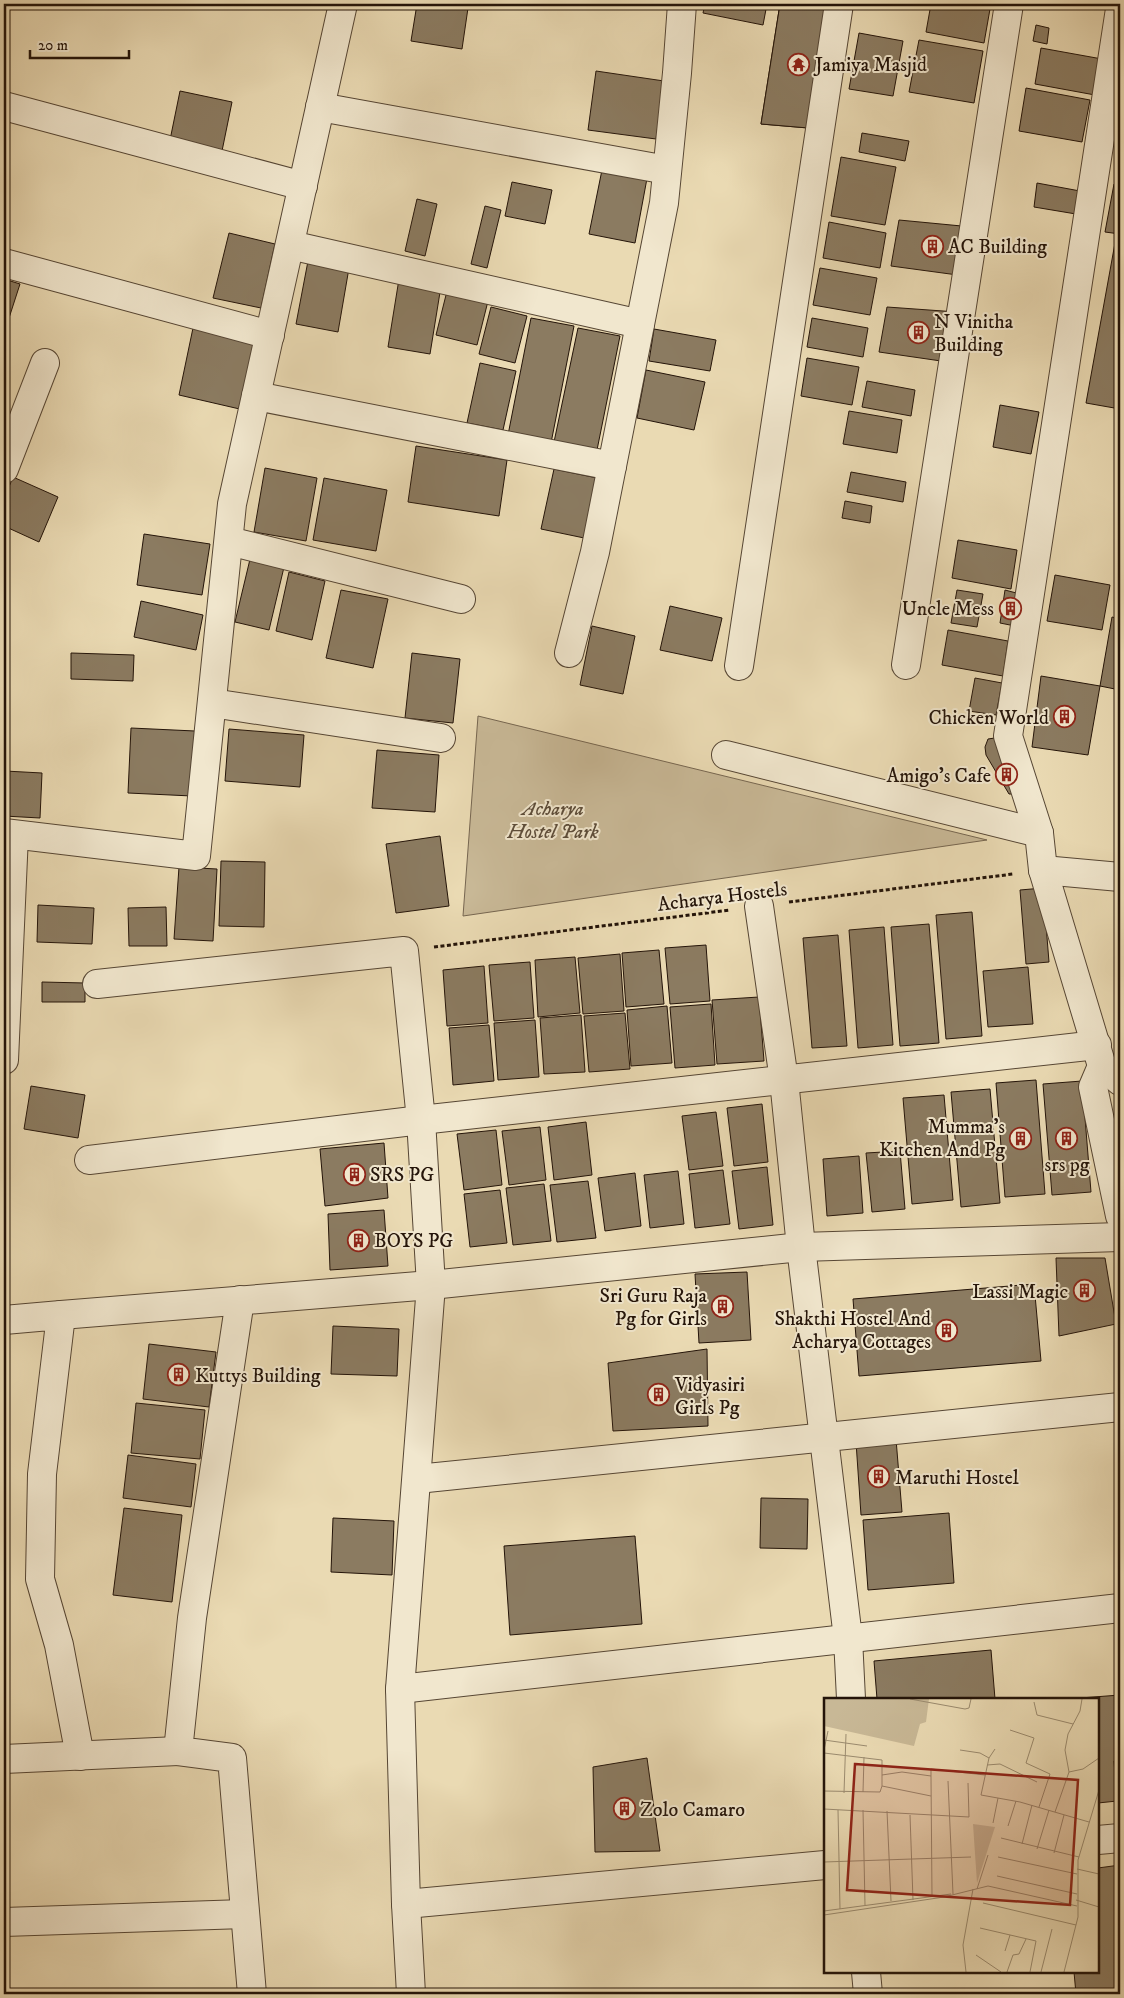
<svg xmlns="http://www.w3.org/2000/svg" width="1124" height="1998" viewBox="0 0 1124 1998" font-family="'IM FELL DW Pica',serif">
<rect width="100%" height="100%" fill="#eadab3"/>
<filter id="stains"><feTurbulence type="fractalNoise" baseFrequency=".004" numOctaves="4"/><feColorMatrix values="0 0 0 0 .2 0 0 0 0 .09 0 0 0 0 .02 0 0 0 .5 -.17"/></filter>
<radialGradient id="worn" r=".72"><stop offset=".6" stop-color="#630" stop-opacity="0"/><stop offset="1" stop-color="#630" stop-opacity=".3"/></radialGradient>
<path fill="#c8b896" stroke="#766650" d="M478,716L987,840L463,916Z"/>
<g fill="#8b7b61" stroke="#241409">
<path d="M417,4H443L468,8L462,49L411,41Z"/>
<path d="M705,4H767L763,25L703,13Z"/>
<path d="M780,4H836L820,129L761,124Z"/>
<path d="M780,4H836L820,129L761,124Z"/>
<path d="M931,4H962L990,9L984,43L926,32Z"/>
<path d="M1036,25L1049,28L1047,44L1033,41Z"/>
<path d="M859,33L903,41L893,96L849,89Z"/>
<path d="M919,40L983,51L974,103L909,92Z"/>
<path d="M1041,48L1102,59L1095,95L1035,84Z"/>
<path d="M596,71L664,81L656,139L588,130Z"/>
<path d="M1026,88L1090,100L1082,142L1019,131Z"/>
<path d="M180,91L232,102L222,151L170,140Z"/>
<path d="M862,133L909,141L905,161L859,152Z"/>
<path d="M841,157L896,167L885,225L831,216Z"/>
<path d="M603,165L648,173L635,243L589,234Z"/>
<path d="M512,182L552,190L545,224L505,216Z"/>
<path d="M1037,183L1080,191L1076,214L1034,207Z"/>
<path d="M1114,184L1120,185V234L1105,232Z"/>
<path d="M417,199L437,204L425,256L405,251Z"/>
<path d="M485,206L501,210L487,268L471,264Z"/>
<path d="M899,220L972,227L965,276L891,266Z"/>
<path d="M829,222L886,233L880,268L823,258Z"/>
<path d="M229,233L275,244L261,308L213,298Z"/>
<path d="M1115,243L1120,244V409L1086,403Z"/>
<path d="M308,261L349,268L338,332L296,324Z"/>
<path d="M820,268L877,278L870,315L813,305Z"/>
<path d="M4,279L20,284L9,318L4,317Z"/>
<path d="M399,279L441,286L430,354L388,347Z"/>
<path d="M448,287L489,297L477,345L436,335Z"/>
<path d="M491,307L527,316L515,363L479,354Z"/>
<path d="M887,307L957,312L948,362L879,352Z"/>
<path d="M531,318L574,326L551,443L508,435Z"/>
<path d="M812,318L868,328L863,357L807,347Z"/>
<path d="M193,328L259,343L244,410L179,395Z"/>
<path d="M578,328L620,336L597,450L554,442Z"/>
<path d="M654,329L716,340L710,371L649,361Z"/>
<path d="M807,358L859,367L852,405L801,396Z"/>
<path d="M480,363L516,371L503,430L467,423Z"/>
<path d="M646,370L705,382L694,430L637,418Z"/>
<path d="M867,381L915,390L911,416L862,407Z"/>
<path d="M1000,405L1039,412L1031,454L993,447Z"/>
<path d="M849,411L902,420L897,453L843,444Z"/>
<path d="M416,446L507,460L499,516L408,502Z"/>
<path d="M265,468L317,478L306,541L254,532Z"/>
<path d="M554,469L602,479L589,539L541,529Z"/>
<path d="M851,472L906,482L903,502L847,492Z"/>
<path d="M13,477L58,497L39,542L4,526V499Z"/>
<path d="M324,478L387,490L376,551L313,540Z"/>
<path d="M845,501L872,506L870,523L842,518Z"/>
<path d="M144,534L210,544L202,595L137,585Z"/>
<path d="M958,540L1017,550L1011,589L952,578Z"/>
<path d="M251,555L285,563L269,630L235,622Z"/>
<path d="M289,572L325,581L312,640L276,631Z"/>
<path d="M1055,575L1110,585L1102,630L1047,621Z"/>
<path d="M341,590L388,599L373,668L326,658Z"/>
<path d="M957,590L983,594L977,627L951,623Z"/>
<path d="M1005,590L1020,594L1015,626L1000,623Z"/>
<path d="M141,601L203,615L196,650L134,637Z"/>
<path d="M670,606L722,618L712,661L660,650Z"/>
<path d="M1112,617L1120,619V690L1100,686Z"/>
<path d="M592,626L635,636L623,694L580,685Z"/>
<path d="M948,630L1008,641L1003,676L942,665Z"/>
<path d="M71,653L134,655L133,681L71,679Z"/>
<path d="M412,653L460,659L453,723L405,718Z"/>
<path d="M1041,676L1100,686L1088,755L1032,747Z"/>
<path d="M975,678L1002,683L996,715L969,711Z"/>
<path d="M131,728L195,731L192,796L128,793Z"/>
<path d="M229,729L304,735L300,787L225,781Z"/>
<path d="M1008,736L1021,794H1009L986,755L985,747L988,739Z"/>
<path d="M377,750L439,755L435,812L372,808Z"/>
<path d="M5,771L42,773L40,818L4,816Z"/>
<path d="M440,836L449,906L396,913L386,844Z"/>
<path d="M221,861L265,862L264,927L219,926Z"/>
<path d="M179,867L217,869L213,941L174,939Z"/>
<path d="M1043,888L1049,962L1026,964L1020,890Z"/>
<path d="M38,905L94,908L92,944L37,942Z"/>
<path d="M166,907L167,946H129L128,908Z"/>
<path d="M972,912L982,1036L946,1039L936,915Z"/>
<path d="M929,924L939,1043L900,1046L891,927Z"/>
<path d="M884,927L893,1045L858,1048L849,930Z"/>
<path d="M838,935L847,1046L812,1048L803,938Z"/>
<path d="M706,945L710,1001L670,1004L665,948Z"/>
<path d="M659,950L664,1004L626,1007L622,953Z"/>
<path d="M620,954L624,1011L583,1014L578,958Z"/>
<path d="M575,957L580,1013L538,1017L535,960Z"/>
<path d="M530,962L534,1018L494,1021L489,965Z"/>
<path d="M484,966L488,1023L447,1026L443,970Z"/>
<path d="M1028,967L1033,1024L988,1027L983,971Z"/>
<path d="M42,982L85,983V1002H42Z"/>
<path d="M759,997L764,1061L717,1064L712,1000Z"/>
<path d="M711,1004L715,1065L675,1068L670,1007Z"/>
<path d="M667,1006L672,1063L631,1066L627,1010Z"/>
<path d="M625,1013L630,1069L589,1072L584,1016Z"/>
<path d="M581,1015L585,1072L544,1074L540,1018Z"/>
<path d="M535,1020L539,1077L498,1080L494,1023Z"/>
<path d="M489,1025L494,1081L453,1085L449,1028Z"/>
<path d="M1036,1080L1045,1194L1005,1197L996,1083Z"/>
<path d="M1082,1081L1091,1192L1052,1195L1043,1084Z"/>
<path d="M31,1086L85,1095L78,1138L24,1129Z"/>
<path d="M990,1089L1000,1203L961,1207L951,1092Z"/>
<path d="M944,1095L953,1200L912,1204L903,1098Z"/>
<path d="M762,1104L768,1162L734,1166L727,1108Z"/>
<path d="M716,1112L723,1166L689,1170L682,1116Z"/>
<path d="M586,1122L592,1175L554,1180L548,1127Z"/>
<path d="M540,1127L546,1180L509,1185L502,1131Z"/>
<path d="M496,1130L502,1185L464,1190L457,1134Z"/>
<path d="M384,1143L388,1198L325,1206L320,1149Z"/>
<path d="M900,1151L905,1209L872,1212L866,1153Z"/>
<path d="M859,1156L863,1213L827,1216L823,1159Z"/>
<path d="M767,1167L773,1225L739,1229L732,1171Z"/>
<path d="M723,1170L730,1224L695,1228L689,1174Z"/>
<path d="M678,1171L684,1224L650,1228L644,1175Z"/>
<path d="M635,1173L641,1226L605,1231L598,1178Z"/>
<path d="M588,1181L596,1238L557,1242L550,1185Z"/>
<path d="M544,1184L551,1241L513,1245L506,1188Z"/>
<path d="M500,1190L507,1243L470,1247L464,1194Z"/>
<path d="M384,1210L388,1266L330,1270L328,1214Z"/>
<path d="M1056,1258H1105L1116,1324L1059,1336Z"/>
<path d="M747,1272L751,1340L699,1343L695,1274Z"/>
<path d="M1034,1284L1041,1361L859,1376L853,1299Z"/>
<path d="M333,1326L399,1329L397,1376L331,1374Z"/>
<path d="M149,1344L216,1352L209,1407L143,1399Z"/>
<path d="M707,1349L708,1426L613,1431L608,1363Z"/>
<path d="M136,1403L205,1410L200,1459L131,1453Z"/>
<path d="M896,1439L902,1512L861,1515L856,1442Z"/>
<path d="M128,1455L196,1464L191,1507L123,1498Z"/>
<path d="M761,1498L808,1499L807,1549L760,1548Z"/>
<path d="M124,1508L182,1515L172,1602L113,1595Z"/>
<path d="M949,1513L954,1583L868,1590L863,1520Z"/>
<path d="M333,1518L394,1521L392,1575L331,1572Z"/>
<path d="M635,1536L642,1624L510,1635L504,1546Z"/>
<path d="M991,1650L995,1699H877L874,1661Z"/>
<path d="M1120,1695V1761H1114L1117,1801L1098,1803V1699H1067Z"/>
<path d="M647,1758L660,1851L595,1852L593,1767Z"/>
<path d="M1120,1865V1994H1076L1074,1972H1098V1868Z"/>
</g>
<g fill="none" stroke-linecap="round" stroke-linejoin="round">
<defs>
<g id="minor">
<path d="M1120,9L1008,736L1039,833L1043,870L1102,1066L1120,1081"/>
<path d="M4,106L303,186"/>
<path d="M320,107L667,170"/>
<path d="M290,245L640,324"/>
<path d="M4,263L270,335"/>
<path d="M256,396L612,466"/>
<path d="M4,469L45,363"/>
<path d="M229,541L461,599"/>
<path d="M569,653L595,552L664,203L677,73L682,4"/>
<path d="M906,665L1009,4"/>
<path d="M739,666L839,4"/>
<path d="M212,703L441,738"/>
<path d="M726,755L1039,833"/>
<path d="M4,833L196,856L232,504L343,4"/>
<path d="M1043,870L1120,877"/>
<path d="M759,906L784,1080L801,1247L848,1638L851,1699"/>
<path d="M97,984L404,951L421,1120L431,1285L400,1689L406,1904L411,1994"/>
<path d="M4,1060L14,835"/>
<path d="M1102,1066L1093,1087L1120,1216"/>
<path d="M89,1160L421,1120L1097,1045"/>
<path d="M240,1300L192,1618L178,1751L232,1758L252,1994"/>
<path d="M61,1315L431,1285L801,1247L1120,1237"/>
<path d="M4,1320L61,1315L42,1474L40,1579L59,1645L80,1756"/>
<path d="M417,1479L1120,1407"/>
<path d="M400,1689L1120,1608"/>
<path d="M4,1759L178,1751"/>
<path d="M1098,1840L1120,1838"/>
<path d="M406,1904L825,1865"/>
<path d="M4,1922L244,1914"/>
<path d="M866,1972L868,1994"/>
</g>
</defs>
<use href="#minor" stroke="#564634" stroke-width="30"/>
<g stroke="#241409" stroke-width="3" stroke-dasharray="4 2.5" stroke-linecap="butt">
<path d="M789,902L1013,874"/>
<path d="M434,947L730,910"/>
</g>
<use href="#minor" stroke="#f1e7ce" stroke-width="28"/>
</g>
<defs>
<symbol id="temple-ring" viewBox="-11 -11 22 22"><circle r="9.5" fill="#f1e7ce" stroke="#8f2418" stroke-width="1.5"/><path d="M0-6L5-2H3V0L6.5 2.5H4V6H1.5V3h-3V6H-4V2.5H-6.5L-3 0V-2H-5Z" fill="#8f2418"/></symbol>
<symbol id="building-ring" viewBox="-11 -11 22 22"><circle r="9.5" fill="#f1e7ce" stroke="#8f2418" stroke-width="1.5"/><path d="M-4-6H4V6H1V3H-1V6H-4ZM-2.5-4.3h1.7v1.8h-1.7ZM.8-4.3h1.7v1.8H.8ZM-2.5-1h1.7V.8h-1.7ZM.8-1h1.7V.8H.8Z" fill="#8f2418"/></symbol>
</defs>
<g fill-rule="evenodd">
<use href="#temple-ring" x="786" y="52" width="25" height="25"/>
<use href="#building-ring" x="920" y="234" width="25" height="25"/>
<use href="#building-ring" x="906" y="320" width="25" height="25"/>
<use href="#building-ring" x="998" y="596" width="25" height="25"/>
<use href="#building-ring" x="1052" y="704" width="25" height="25"/>
<use href="#building-ring" x="994" y="762" width="25" height="25"/>
<use href="#building-ring" x="1008" y="1126" width="25" height="25"/>
<use href="#building-ring" x="1054" y="1126" width="25" height="25"/>
<use href="#building-ring" x="342" y="1162" width="25" height="25"/>
<use href="#building-ring" x="346" y="1228" width="25" height="25"/>
<use href="#building-ring" x="1072" y="1278" width="25" height="25"/>
<use href="#building-ring" x="710" y="1294" width="25" height="25"/>
<use href="#building-ring" x="934" y="1318" width="25" height="25"/>
<use href="#building-ring" x="166" y="1362" width="25" height="25"/>
<use href="#building-ring" x="646" y="1382" width="25" height="25"/>
<use href="#building-ring" x="866" y="1464" width="25" height="25"/>
<use href="#building-ring" x="612" y="1796" width="25" height="25"/>
</g>
<g text-anchor="middle" stroke-width="4" stroke-linejoin="round" paint-order="stroke">
<g font-size="20" fill="#241409" stroke="#f1e7ce" text-anchor="start">
<text x="815" y="71">Jamiya Masjid</text>
<text x="948" y="253">AC Building</text>
<text x="934" y="328">N Vinitha<tspan x="934" dy="23">Building</tspan></text>
<text x="994" y="615" text-anchor="end">Uncle Mess</text>
<text x="1049" y="724" text-anchor="end">Chicken World</text>
<text x="991" y="782" text-anchor="end">Amigo's Cafe</text>
<text x="1005" y="1133" text-anchor="end">Mumma's<tspan x="1005" dy="23">Kitchen And Pg</tspan></text>
<text x="1067" y="1171" text-anchor="middle">srs pg</text>
<text x="370" y="1181">SRS PG</text>
<text x="374" y="1247">BOYS PG</text>
<text x="1068" y="1298" text-anchor="end">Lassi Magic</text>
<text x="707" y="1302" text-anchor="end">Sri Guru Raja<tspan x="707" dy="23">Pg for Girls</tspan></text>
<text x="931" y="1325" text-anchor="end">Shakthi Hostel And<tspan x="931" dy="23">Acharya Cottages</tspan></text>
<text x="195" y="1382">Kuttys Building</text>
<text x="675" y="1391">Vidyasiri<tspan x="675" dy="23">Girls Pg</tspan></text>
<text x="895" y="1484">Maruthi Hostel</text>
<text x="640" y="1816">Zolo Camaro</text>
</g>
<g font-size="20" font-style="italic" fill="#5d4d3a" stroke="#f1e7ce">
<text x="553" y="815">Acharya<tspan x="553" dy="23">Hostel Park</tspan></text>
</g>
<g font-size="20" fill="#241409" stroke="#f1e7ce">
<text transform="translate(722 896) rotate(-7)" y="7">Acharya Hostels</text>
</g>
</g>
<g transform="translate(824 1698)">
<rect width="275" height="275" fill="#eadab3"/>
<path d="M0,1H105L102,24L96,26L90,48L0,28ZM149,126L171,129L153,185Z" fill="#c8b896"/>
<path fill="none" stroke="#9b8b6f" stroke-width="1" d="M86,1L141,11L145,10L147,1M210,4L213,17L249,26M186,32L210,40L202,65L226,76L215,109M0,42L43,48M171,51L165,60L157,97L196,104L265,124M0,52L4,33M136,52L156,55L165,60M0,55L58,62V88M163,67L176,66L213,84M245,74L259,71L275,60M58,77L78,74L107,78V71L161,77M107,78L108,198M124,83L129,196M0,93L56,94L58,88L107,98M39,94L40,59M20,95L22,36M0,111L145,119L144,85M14,112L16,211M39,112L41,207M63,113L67,203M231,114L245,74L241,52L244,36L256,13L258,1M86,117L89,202M169,125L174,100M184,128L192,103M177,140L255,159M198,146L208,107M213,151L225,112M230,155L240,117M174,159L253,176M0,164L147,159M253,171L275,176M173,178L253,196M153,191L164,157M252,202L275,209M159,205L252,227M0,213L127,196M0,217L120,199L164,188L253,208M156,230L212,243L206,274M181,253L186,237M152,257L177,274M142,274L139,247L149,191M183,274L189,257L195,256L202,241M217,274L228,231M240,274L254,219V162L275,92"/>
<path fill="#8f2418" fill-opacity="0.15" stroke="#8f2418" stroke-width="2.5" d="M31,66L254,82L246,207L23,192Z"/>
<rect width="275" height="275" fill="none" stroke="#241409" stroke-width="2.5"/>
</g>
<rect width="1124" height="1998" fill="none" stroke="#eadab3" stroke-width="20"/>
<rect x="5" y="5" width="1114" height="1988" fill="none" stroke="#241409" stroke-width="2.5"/>
<rect x="10" y="10" width="1104" height="1978" fill="none" stroke="#241409"/>
<path d="M30 50v8h99v-8" fill="none" stroke="#241409" stroke-width="2.5"/>
<text x="38" y="50" font-size="15" fill="#241409" stroke="#f1e7ce" stroke-width="4" paint-order="stroke">20 m</text>
<rect width="100%" height="100%" filter="url(#stains)"/>
<rect width="100%" height="100%" fill="url(#worn)"/>
</svg>
